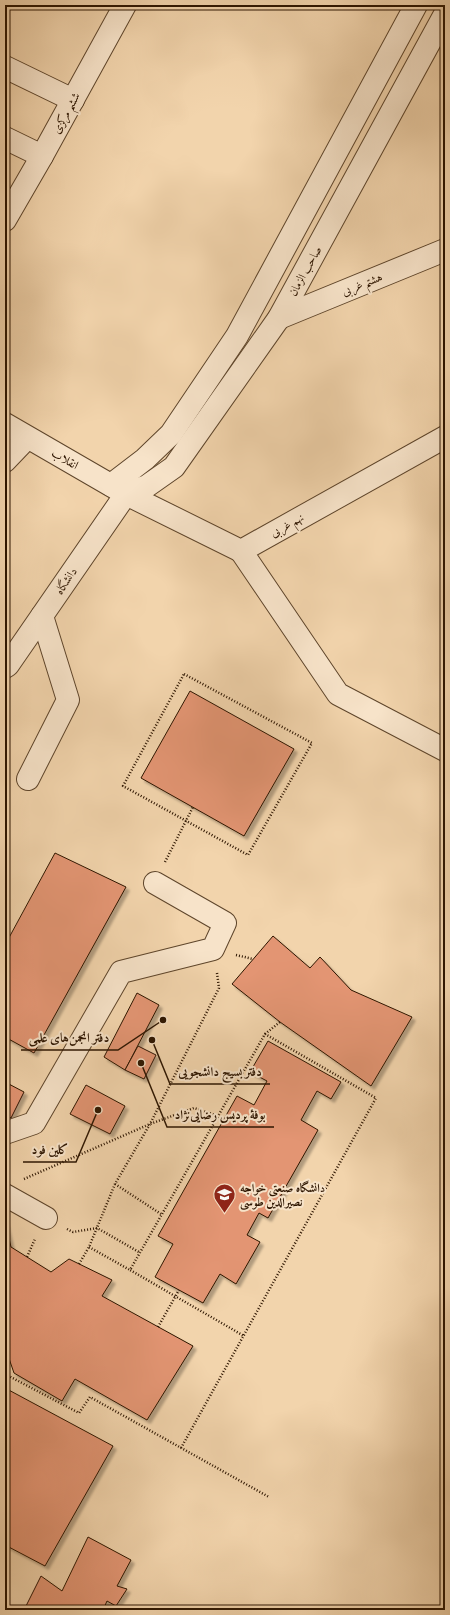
<svg xmlns="http://www.w3.org/2000/svg" width="450" height="1615" viewBox="0 0 450 1615" font-family="Vollkorn,Amiri,serif">
<defs>
<filter id="shadow"><feDropShadow dx="3.5" dy="3.5" stdDeviation="1" flood-color="#0004"/></filter>
</defs>
<rect width="100%" height="100%" fill="#f2d4ac"/>
<filter id="stains"><feTurbulence type="fractalNoise" baseFrequency=".005" numOctaves="4"/><feColorMatrix values="0 0 0 0 .2 0 0 0 0 .09 0 0 0 0 .02 0 0 0 .5 -.17"/></filter>
<radialGradient id="worn" r=".72"><stop offset=".6" stop-color="#630" stop-opacity="0"/><stop offset="1" stop-color="#630" stop-opacity=".3"/></radialGradient>
<g fill="#e39573" stroke="#2d1500" filter="url(#shadow)">
<path d="M190,691L294,749L244,836L141,778Z"/>
<path d="M55,853L126,887L34,1053L5,1037V945Z"/>
<path d="M273,936L310,968L320,957L351,990L412,1017L371,1086L280,1022L232,984Z"/>
<path d="M137,993L159,1005L125,1070L104,1057Z"/>
<path d="M268,1041L341,1082L331,1099L317,1091L301,1120L318,1130L268,1218L259,1213L247,1235L260,1242L236,1284L220,1274L203,1303L155,1277L173,1244L158,1236L237,1096L254,1105L267,1081L250,1072Z"/>
<path d="M138,1046L156,1055L144,1079L125,1070Z"/>
<path d="M5,1082L24,1092L11,1118L5,1115Z"/>
<path d="M86,1085L125,1106L110,1134L70,1114Z"/>
<path d="M5,1222L11,1247L51,1272L69,1259L112,1280L102,1296L193,1346L147,1420L75,1379L62,1401L14,1373L5,1347Z"/>
<path d="M5,1388L113,1446L45,1566L5,1545Z"/>
<path d="M88,1537L131,1560L117,1586L127,1589L116,1606L107,1601L103,1610H24L41,1576L62,1591Z"/>
</g>
<g fill="none" stroke-linecap="round" stroke-linejoin="round">
<defs>
<g id="minor">
<path d="M5,67L73,100"/>
<path d="M5,138L42,156"/>
<path d="M5,220L42,156L125,5"/>
<path d="M279,318L445,250"/>
<path d="M5,424L126,494L241,551L445,437"/>
<path d="M5,461L27,438"/>
<path d="M111,485L145,459L171,434L237,336L416,5"/>
<path d="M126,494L147,486L174,467L279,318L445,14"/>
<path d="M241,551L338,694L445,750"/>
<path d="M5,667L8,665L126,494"/>
<path d="M28,779L68,700L42,616"/>
<path d="M5,1133L34,1123L121,972L213,949L225,923L155,883"/>
<path d="M5,1195L46,1218"/>
</g>
</defs>
<use href="#minor" stroke="#5e452b" stroke-width="24"/>
<g stroke="#2d1500" stroke-width="2.5" stroke-dasharray="1 2" stroke-linecap="butt">
<path d="M184,674L312,743L248,855L123,786Z"/>
<path d="M165,862L193,807"/>
<path d="M236,955L253,959"/>
<path d="M265,1034L280,1022"/>
<path d="M24,1179L150,1124L194,1108L218,1116"/>
<path d="M115,1184L161,1214"/>
<path d="M67,1229L73,1232L97,1228L139,1252"/>
<path d="M89,1247L130,1270"/>
<path d="M27,1257L35,1239"/>
<path d="M79,1264L89,1247L115,1184L150,1124L219,988L217,973"/>
<path d="M5,1374L79,1413L90,1397L269,1497"/>
<path d="M181,1448L376,1098L265,1034L130,1270L244,1336"/>
</g>
<use href="#minor" stroke="#f7e3c9" stroke-width="22"/>
<path stroke="#2d1500" stroke-width="2.5" stroke-dasharray="1 2" stroke-linecap="butt" d="M158,1327L179,1290"/>
</g>
<defs>
<symbol id="university-pin" viewBox="-11 -11 22 30"><path d="M0 17L-7.5 6A9.5 9.5 0 1 1 7.5 6Z" fill="#8f2418" stroke="#f7e3c9"/><path d="M0-5L7-2L0 1L-7-2ZM-4 1L0 2.5L4 1V4Q0 6-4 4Z" fill="#fff"/></symbol>
</defs>
<g fill-rule="evenodd">
<use href="#university-pin" x="212" y="1182" width="25" height="34"/>
</g>
<g text-anchor="middle" stroke-width="4" stroke-linejoin="round" paint-order="stroke">
<g font-size="12" fill="#2d1500" stroke="#f7e3c9">
<text transform="translate(66 113) rotate(-61)" y="4">ششم مرکزی</text>
<text transform="translate(305 271) rotate(-61)" y="4">صاحب الزمان</text>
<text transform="translate(362 284) rotate(-22)" y="4">هشتم غربی</text>
<text transform="translate(65 459) rotate(30)" y="4">انقلاب</text>
<text transform="translate(287 525) rotate(-29)" y="4">نهم غربی</text>
<text transform="translate(66 581) rotate(-56)" y="4">دانشگاه</text>
</g>
<g font-size="12" font-weight="bold" fill="#2d1500" stroke="#f7e3c9" text-anchor="start">
<text x="240" y="1192">دانشگاه صنعتی خواجه<tspan x="240" dy="14">نصیرالدین طوسی</tspan></text>
</g>
</g>
<path fill="none" stroke="#2d1500" stroke-width="1.5" d="M163 1020L118 1050H21M152 1040L170 1084H270M141 1063L167 1127H274M98 1110L76 1162H23"/>
<g fill="#2d1500" stroke="#f7e3c9" stroke-width="1.5">
<circle cx="163" cy="1020" r="4"/>
<circle cx="152" cy="1040" r="4"/>
<circle cx="141" cy="1063" r="4"/>
<circle cx="98" cy="1110" r="4"/>
</g>
<g font-size="13" text-anchor="middle" font-weight="bold" fill="#2d1500" stroke="#f7e3c9" stroke-width="4" stroke-linejoin="round" paint-order="stroke">
<text x="69" y="1042">دفتر انجمن‌های علمی</text>
<text x="220" y="1076">دفتر بسیج دانشجویی</text>
<text x="220" y="1119">بوفهٔ پردیس رضایی‌نژاد</text>
<text x="50" y="1154">کلین فود</text>
</g>
<rect width="450" height="1615" fill="none" stroke="#f2d4ac" stroke-width="20"/>
<rect x="6" y="6" width="438" height="1603" fill="none" stroke="#2d1500" stroke-width="2"/>
<rect x="10" y="10" width="430" height="1595" fill="none" stroke="#2d1500"/>
<rect width="100%" height="100%" filter="url(#stains)"/>
<rect width="100%" height="100%" fill="url(#worn)"/>
</svg>
